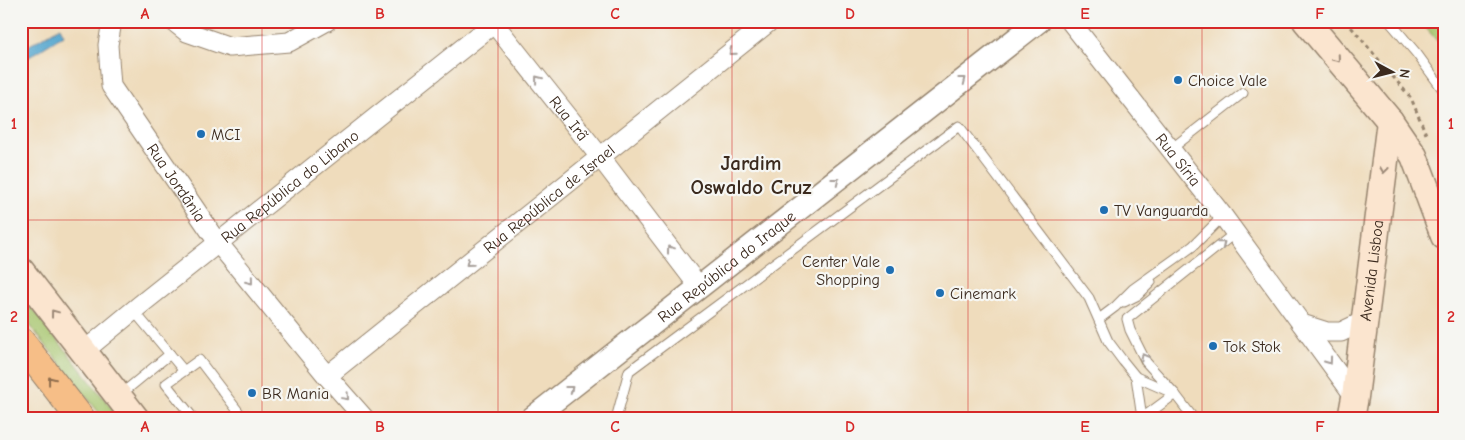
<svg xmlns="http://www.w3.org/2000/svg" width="1465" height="440" viewBox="0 0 1465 440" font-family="'Comic Neue',sans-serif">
<rect width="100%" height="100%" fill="#f6f6f2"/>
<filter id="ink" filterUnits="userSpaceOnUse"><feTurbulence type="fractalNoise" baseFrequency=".02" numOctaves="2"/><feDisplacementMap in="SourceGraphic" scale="10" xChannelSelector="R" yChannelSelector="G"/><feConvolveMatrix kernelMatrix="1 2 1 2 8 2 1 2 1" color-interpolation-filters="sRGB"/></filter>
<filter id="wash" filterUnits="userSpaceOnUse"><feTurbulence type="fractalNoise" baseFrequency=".0096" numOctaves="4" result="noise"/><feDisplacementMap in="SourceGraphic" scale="20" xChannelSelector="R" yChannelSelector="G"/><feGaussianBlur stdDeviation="1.12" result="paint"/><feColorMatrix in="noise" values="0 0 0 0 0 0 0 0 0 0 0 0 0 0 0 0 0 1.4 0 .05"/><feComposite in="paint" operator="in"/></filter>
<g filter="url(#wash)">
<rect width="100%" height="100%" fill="#efdcbc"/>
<g fill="#a6c56c" stroke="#707845">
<path d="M1420,21H1444V49Z"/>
<path d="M21,294L120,419H104L21,314Z"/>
</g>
<path fill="#53a5ce" stroke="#476876" d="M60,27L64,35L26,59L23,49Z"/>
</g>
<g filter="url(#ink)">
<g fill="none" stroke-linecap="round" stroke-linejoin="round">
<defs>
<g id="service">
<path d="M1389,21L1417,54L1444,91"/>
<path d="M1171,149L1243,93"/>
<path d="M1124,302L1138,295L1151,282"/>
<path d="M134,311L184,371"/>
<path d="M1099,319L1115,307L1133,289L1193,246L1223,216"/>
<path d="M1136,377L1142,418"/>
<path d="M120,395L170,354"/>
<path d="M194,419L166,384L199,360L244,419"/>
<path d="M616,419L629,371L959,126L1089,298L1108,341L1123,361L1136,377L1175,394"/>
<path d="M1141,419L1175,394"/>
<path d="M1194,419L1175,394L1146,362L1130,330L1127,319L1235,233"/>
</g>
<g id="minor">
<path id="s1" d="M112,21L108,45L111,86L219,244L327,376L365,419"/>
<path d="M173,21L187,32L230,47L289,42L327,21"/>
<path id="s2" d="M492,21L601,158L700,288"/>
<path id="s3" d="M1070,21L1223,216L1355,397"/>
<path d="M1302,324L1327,332H1341L1364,321"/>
<path id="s4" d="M83,352L140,305L497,21"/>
<path id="s5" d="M327,376L770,21"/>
</g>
<g id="tertiary">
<path id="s6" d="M531,419L1039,21"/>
</g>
<g id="secondary">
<path d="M1306,21L1390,121L1414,156L1444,236"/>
<path d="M21,271L136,419"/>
<path id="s7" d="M1351,419L1355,397L1390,121"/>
</g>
<path id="primary" d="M21,342L81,419"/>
</defs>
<use href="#service" stroke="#95836d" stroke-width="11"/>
<use href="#minor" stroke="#95836d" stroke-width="21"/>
<use href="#tertiary" stroke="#95836d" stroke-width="25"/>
<use href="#secondary" stroke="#95836d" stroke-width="29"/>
<use href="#primary" stroke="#95836d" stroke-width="30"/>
<path stroke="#95836d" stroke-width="3" stroke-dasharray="4 4" stroke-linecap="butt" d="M1346,21L1411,98L1426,134"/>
<use href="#service" stroke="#fff" stroke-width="9"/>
<use href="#minor" stroke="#fff" stroke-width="19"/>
<use href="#tertiary" stroke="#fff" stroke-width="22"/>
<use href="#secondary" stroke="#fbe5cf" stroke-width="26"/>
<use href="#primary" stroke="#f6be87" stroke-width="28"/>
</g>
<defs><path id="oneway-chevron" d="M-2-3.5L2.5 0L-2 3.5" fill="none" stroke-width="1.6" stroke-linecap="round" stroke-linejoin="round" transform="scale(1.25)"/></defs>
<g stroke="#a79f9a">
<use href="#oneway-chevron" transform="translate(732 52) rotate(141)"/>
<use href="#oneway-chevron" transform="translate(538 79) rotate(-128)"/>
<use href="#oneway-chevron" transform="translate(963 80) rotate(-38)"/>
<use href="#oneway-chevron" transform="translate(836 181) rotate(-38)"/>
<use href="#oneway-chevron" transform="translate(1222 244) rotate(-39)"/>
<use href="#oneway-chevron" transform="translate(670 249) rotate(-127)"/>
<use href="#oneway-chevron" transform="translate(469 263) rotate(141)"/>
<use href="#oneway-chevron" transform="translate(250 281) rotate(51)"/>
<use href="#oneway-chevron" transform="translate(1144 357) rotate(-119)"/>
<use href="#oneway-chevron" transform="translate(1329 361) rotate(54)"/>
<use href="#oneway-chevron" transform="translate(570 389) rotate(-38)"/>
<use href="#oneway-chevron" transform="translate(346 397) rotate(48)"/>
</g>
<g stroke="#9b8876">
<use href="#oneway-chevron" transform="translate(1337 59) rotate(50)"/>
<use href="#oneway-chevron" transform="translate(1384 170) rotate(97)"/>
<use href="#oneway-chevron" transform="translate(54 313) rotate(-127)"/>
</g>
<use stroke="#8f6d4d" href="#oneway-chevron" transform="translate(51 380) rotate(-128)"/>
</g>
<path fill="none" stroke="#d62828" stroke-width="1" stroke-opacity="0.55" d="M262,21V419M498,21V419M732,21V419M968,21V419M1202,21V419M21,220H1444"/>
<g fill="#1f6fb2" stroke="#f6f6f2" stroke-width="2">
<circle cx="1178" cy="80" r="5"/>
<circle cx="201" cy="134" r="5"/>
<circle cx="1104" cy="210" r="5"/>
<circle cx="890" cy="270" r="5"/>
<circle cx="940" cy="293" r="5"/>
<circle cx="1213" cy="346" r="5"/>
<circle cx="252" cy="393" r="5"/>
</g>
<g text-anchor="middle" stroke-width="4.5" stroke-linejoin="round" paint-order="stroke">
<g font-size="16" fill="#3b2a1e" stroke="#f6f6f2" text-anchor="start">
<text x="1188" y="86">Choice Vale</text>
<text x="211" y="140">MCI</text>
<text x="1114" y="216">TV Vanguarda</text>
<text x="880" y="267" text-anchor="end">Center Vale<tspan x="880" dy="18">Shopping</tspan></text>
<text x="950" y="299">Cinemark</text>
<text x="1223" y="352">Tok Stok</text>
<text x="262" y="399">BR Mania</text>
</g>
<g font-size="16" fill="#3b2a1e" stroke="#f6f6f2">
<text dy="6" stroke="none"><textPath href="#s2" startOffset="124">Rua Irã</textPath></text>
<text dy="6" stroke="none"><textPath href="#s3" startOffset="176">Rua Síria</textPath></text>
<text dy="6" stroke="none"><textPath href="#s1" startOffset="182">Rua Jordânia</textPath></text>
<text dy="6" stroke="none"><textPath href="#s4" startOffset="265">Rua República do Libano</textPath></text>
<text dy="6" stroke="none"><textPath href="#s5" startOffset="284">Rua República de Israel</textPath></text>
<text dy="6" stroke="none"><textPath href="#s6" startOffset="248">Rua República do Iraque</textPath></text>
<text dy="6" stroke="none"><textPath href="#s7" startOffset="150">Avenida Lisboa</textPath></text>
</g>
<g font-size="21" font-weight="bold" fill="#3b2a1e" stroke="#f6f6f2">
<text x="751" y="170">Jardim<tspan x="751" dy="24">Oswaldo Cruz</tspan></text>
</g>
</g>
<rect width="1465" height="440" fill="none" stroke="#f6f6f2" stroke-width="55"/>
<g transform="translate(1392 72) rotate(97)" stroke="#f6f6f2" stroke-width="4" paint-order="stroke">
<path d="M0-4L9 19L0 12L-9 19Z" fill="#3b2a1e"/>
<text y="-8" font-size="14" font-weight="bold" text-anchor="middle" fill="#3b2a1e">N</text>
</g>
<rect x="28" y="28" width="1410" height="384" fill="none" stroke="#d62828" stroke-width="2"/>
<g font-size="16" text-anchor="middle" font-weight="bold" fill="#d62828">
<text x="145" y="19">A</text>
<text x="380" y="19">B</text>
<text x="615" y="19">C</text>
<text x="850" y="19">D</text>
<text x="1085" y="19">E</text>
<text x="1320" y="19">F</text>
<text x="14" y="129">1</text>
<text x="1451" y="129">1</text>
<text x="14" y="322">2</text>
<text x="1451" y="322">2</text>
<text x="145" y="432">A</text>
<text x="380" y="432">B</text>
<text x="615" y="432">C</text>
<text x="850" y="432">D</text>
<text x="1085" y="432">E</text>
<text x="1320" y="432">F</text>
</g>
</svg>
